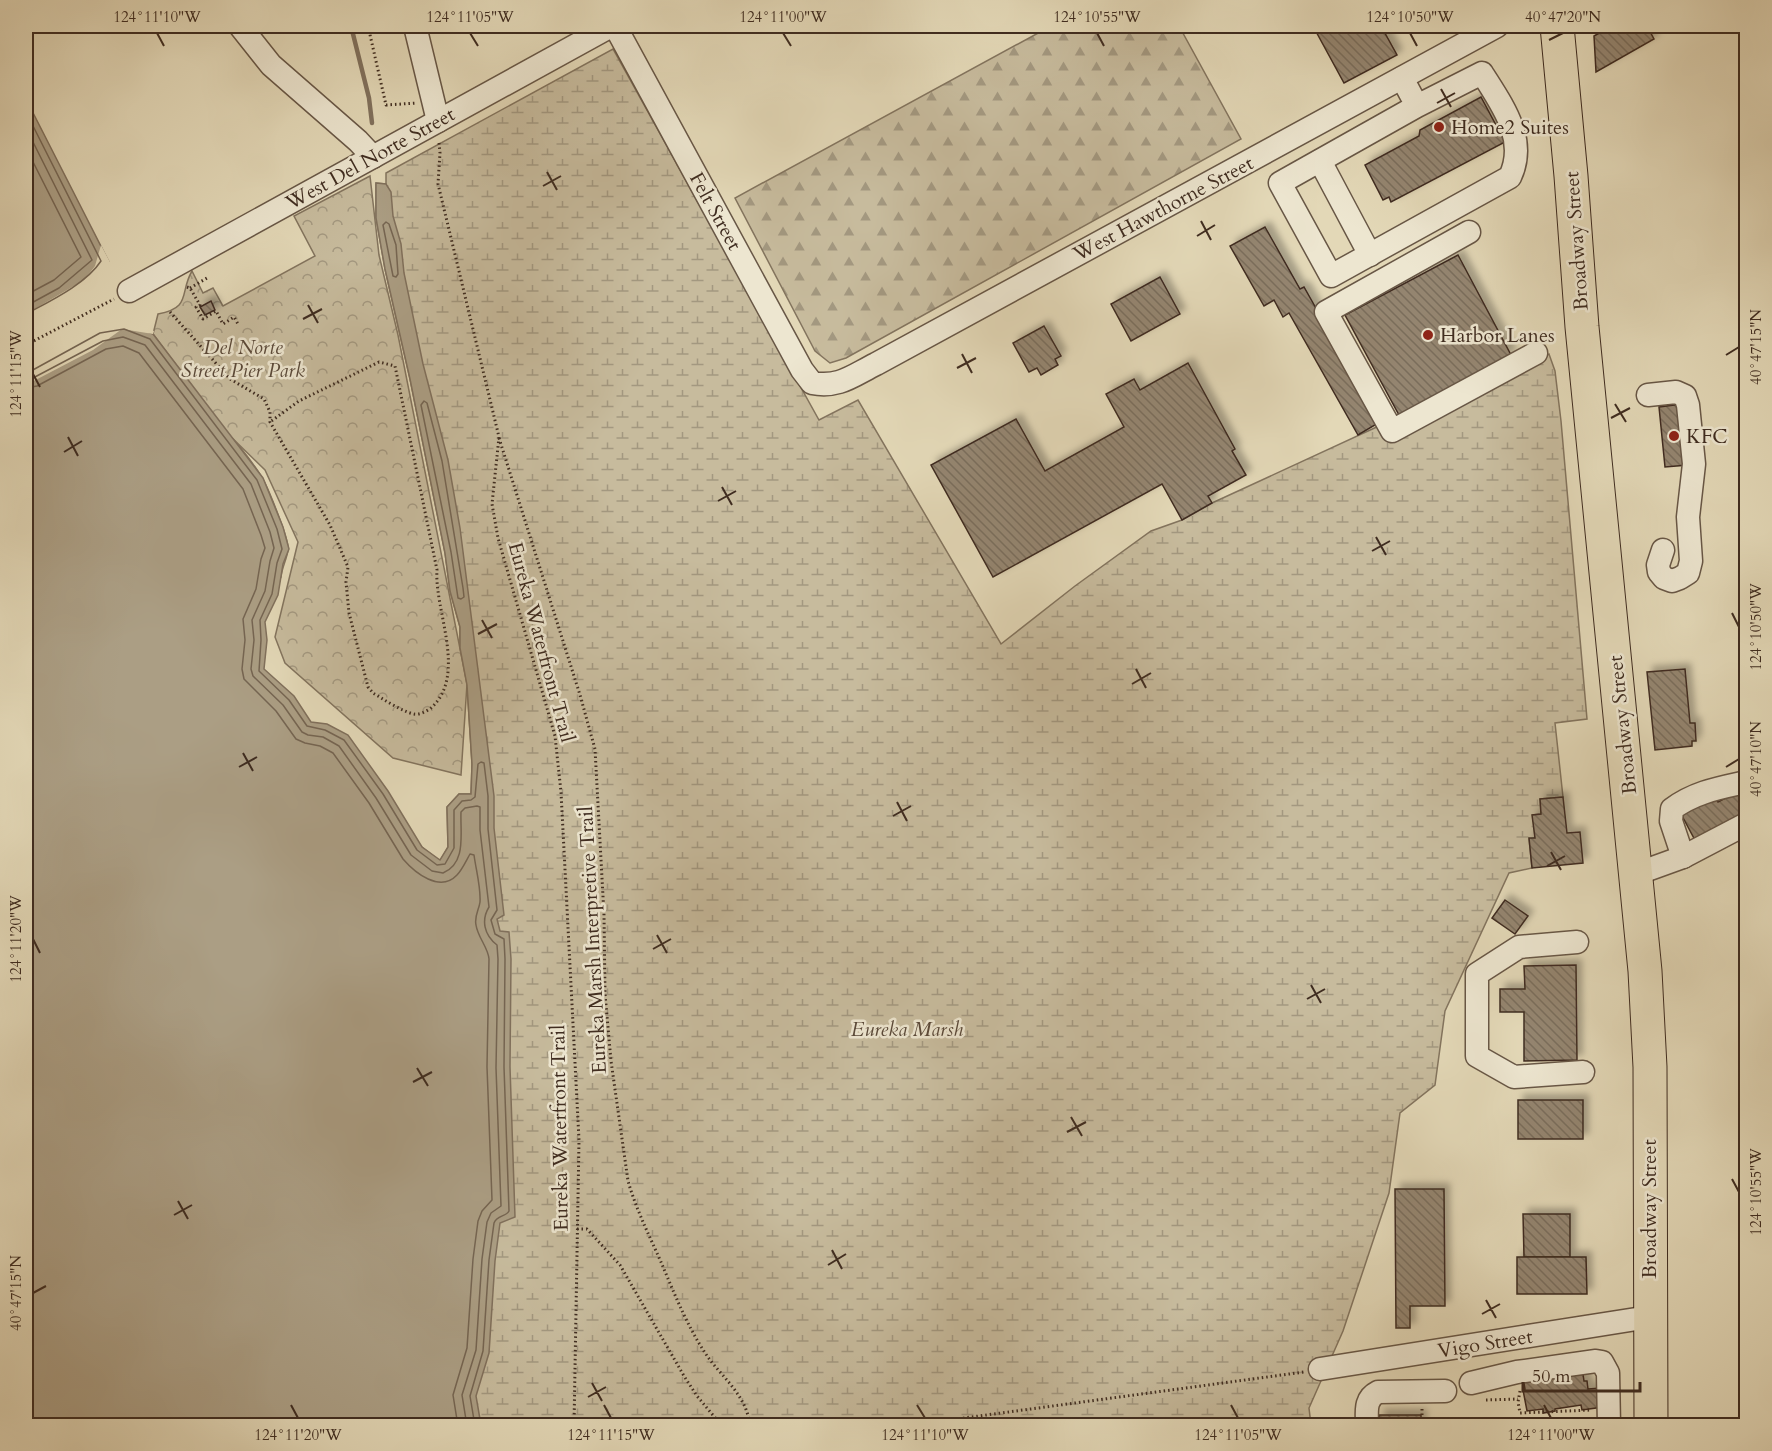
<svg xmlns="http://www.w3.org/2000/svg" width="1772" height="1451" viewBox="0 0 1772 1451" font-family="Cardo,serif">
<defs>
<pattern id="forest-firs" width="22" height="20" patternUnits="userSpaceOnUse" patternTransform="scale(1.5)"><rect width="22" height="20" fill="#c7bb9d"/><path d="M5 1l3.5 6h-7zM16 11l3.5 6h-7z" fill="#a39880"/></pattern>
<pattern id="wetland-marsh" width="20" height="14" patternUnits="userSpaceOnUse" patternTransform="scale(1.5)"><rect width="20" height="14" fill="#c7bb9d"/><path d="M1 5h8M5 5V1M11 12h8M15 12V8" fill="none" stroke="#a39880"/></pattern>
<pattern id="park-crowns" width="20" height="18" patternUnits="userSpaceOnUse" patternTransform="scale(1.5)"><rect width="20" height="18" fill="#c7bb9d"/><path d="M2 6a3 3 0 1 1 6 0M12 15a3 3 0 1 1 6 0" fill="none" stroke="#a39880"/></pattern>
<pattern id="building-back-hatch" width="6" height="6" patternUnits="userSpaceOnUse" patternTransform="scale(1.5)"><rect width="6" height="6" fill="#94856f"/><path d="M-1 5l2 2M0 0l6 6M5-1l2 2" fill="none" stroke="#7a6d5b"/></pattern>
<filter id="shadow"><feDropShadow dx="5.5" dy="-5.5" stdDeviation="3" flood-color="#0004"/></filter>
</defs>
<rect width="100%" height="100%" fill="#e3d8b7"/>
<filter id="stains"><feTurbulence type="fractalNoise" baseFrequency=".00333" numOctaves="4"/><feColorMatrix values="0 0 0 0 .2 0 0 0 0 .09 0 0 0 0 .02 0 0 0 .5 -.17"/></filter>
<radialGradient id="worn" r=".72"><stop offset=".6" stop-color="#630" stop-opacity="0"/><stop offset="1" stop-color="#630" stop-opacity=".3"/></radialGradient>
<path fill="url(#forest-firs)" stroke="#83745e" stroke-width="1.5" d="M1051,26H1179L1241,139L846,358L830,363L815,351L735,198Z"/>
<path fill="url(#wetland-marsh)" stroke="#83745e" stroke-width="1.5" d="M613,49L819,420L858,400L1001,644L1075,586L1151,531L1182,520L1212,503L1381,425L1389,437L1549,354L1555,371L1561,421L1587,719L1555,723L1563,797L1540,799L1541,814L1533,815L1535,838L1529,839L1532,868L1509,873L1445,1011L1435,1085L1400,1113L1389,1193L1343,1331L1309,1408L1311,1425H75L26,1328V385L226,432C239,445 251,460 261,476C267,485 290,541 288,550C287,559 282,567 281,577L241,654L422,847L440,861L448,847L447,807L459,794H471L472,764L467,685L460,648V627L450,591L445,553L410,379L385,269L376,218V183L386,184V173Z"/>
<path fill="url(#park-crowns)" stroke="#83745e" stroke-width="1.5" d="M370,176L379,255L398,335L467,684L461,775L393,758L285,663L275,637L298,542L265,470L226,432L153,334L158,314C192,308 179,293 192,271L203,293L213,288L223,306L315,256L294,216Z"/>
<g fill="#ab9e84" stroke="#80705c" stroke-width="1.5">
<path d="M26,99L109,262L100,273L26,321Z"/>
<path d="M376,183L386,184L391,192L393,216L401,244L404,273L423,364L448,460L460,528L494,796V828L504,915L497,919L500,931L509,932L511,959L510,1067L515,1217L500,1223L495,1261L489,1353L476,1396L481,1425L26,1426V366L124,323L153,334L263,478L283,527L289,549L283,564L278,595L265,622L267,640L264,669L294,696L311,722L327,724L348,735L388,791L422,847L440,860L448,847L447,807L459,794H471L472,764L467,685L460,648V627L450,591L445,553L410,379L385,269L376,218Z"/>
</g>
<g fill="#e3d8b7">
<path d="M101,245L111,264L102,275L68,301L26,324V314L84,280L95,266Z"/>
<path d="M125,320L154,331L153,334L122,329L93,350L26,385V363L97,325Z"/>
</g>
<g fill="none" stroke-linecap="round" stroke-linejoin="round">
<g stroke="#756552" stroke-width="1.5">
<path d="M26,112L101,261C86,284 50,301 26,314"/>
<path d="M26,128L92,260L59,288L26,306"/>
<path d="M26,148L81,257L54,280L26,295"/>
<path d="M386,222L389,224L396,245L398,274L396,277L393,276L383,225Z"/>
<path d="M26,371H31L100,333L124,329L150,339L257,480L277,529L282,549L277,563L272,594L260,620L261,640L259,671L289,700L307,726L325,730L344,740L383,794L417,850L437,865L445,864L454,848V810L462,801L471,800L475,797L478,764L481,762L484,763L488,796V829L497,910L491,920L495,934L504,939L505,959L504,1067L509,1211C506,1217 497,1215 494,1223L489,1260L483,1351L470,1396L475,1426"/>
<path d="M26,379L33,378L103,341L123,337L145,345L251,484L270,532L274,548L270,561L265,591L252,620L254,640L251,669L253,676L283,705L302,732L308,735L323,737L339,746L376,798L411,855L432,871L443,873C467,863 460,833 461,812L465,808L477,806L480,807V830L489,907C481,920 484,935 497,945L498,959L496,1068L501,1206L491,1213L487,1222L482,1259L476,1350L462,1395L467,1426"/>
<path d="M26,388L37,386L106,349L123,346L139,353L243,489L261,535L265,548L261,559L256,589L243,619L245,640L242,669L244,679L276,711L296,739L305,743L320,746L333,753L369,803L403,859C415,873 440,893 457,875C462,870 466,861 470,854L474,855C476,870 481,888 480,902C479,910 474,916 476,925C478,938 488,947 489,959L487,1067L492,1200L482,1211L478,1221L473,1259L467,1348L453,1395L458,1426"/>
<path d="M424,401L427,403L442,461L463,588L464,597L461,599L458,598L451,552L421,405Z"/>
</g>
<path stroke="#80705c" stroke-width="4.5" d="M351,26L369,98L372,123"/>
</g>
<g fill="url(#building-back-hatch)" stroke="#3f2c20" stroke-width="1.5" filter="url(#shadow)">
<path d="M1313,26H1381L1397,55L1344,83Z"/>
<path d="M1612,26H1651L1648,28L1654,39L1596,72L1594,36Z"/>
<path d="M1481,97L1505,142L1391,202L1389,197L1383,200L1365,165L1419,136L1420,130Z"/>
<path d="M1265,227L1300,289L1304,287L1380,422L1358,435L1289,313L1283,317L1274,300L1264,306L1230,246Z"/>
<path d="M1458,255L1511,355L1399,415L1345,315Z"/>
<path d="M1160,277L1180,314L1131,341L1111,304Z"/>
<path d="M211,301L215,310L205,315L200,307Z"/>
<path d="M1044,326L1061,356L1055,359L1058,365L1041,375L1037,368L1029,372L1013,343Z"/>
<path d="M1188,363L1235,449L1232,451L1246,475L1208,496L1212,503L1182,520L1162,484L993,577L931,465L1016,419L1045,471L1124,427L1106,394L1134,379L1140,390Z"/>
<path d="M1682,404L1688,465L1665,467L1659,407Z"/>
<path d="M1685,669L1690,723H1695L1696,741H1692V746L1655,750L1647,672Z"/>
<path d="M1737,792L1745,793L1746,796V814L1696,842L1680,812L1713,793L1718,802Z"/>
<path d="M1563,797L1567,833L1580,832L1583,863L1532,868L1529,838H1535L1532,815L1541,814L1540,799Z"/>
<path d="M1505,900L1528,916L1515,934L1492,918Z"/>
<path d="M1576,965L1577,1060L1524,1061V1012H1500V989H1525L1524,966Z"/>
<rect x="1518" y="1100" width="65" height="39"/>
<path d="M1395,1189H1444L1445,1306H1410V1328H1396Z"/>
<path d="M1523,1214H1570V1257H1524Z"/>
<path d="M1517,1257H1586L1587,1294H1517Z"/>
<path d="M1582,1367L1584,1381H1587L1588,1389L1600,1388L1603,1407L1582,1410L1581,1405L1555,1409V1411L1543,1413V1409L1527,1411L1523,1390L1525,1389L1523,1378Z"/>
<rect x="1379" y="1415" width="42" height="11"/>
</g>
<g fill="none" stroke-linecap="round" stroke-linejoin="round">
<defs>
<g id="minor">
<path d="M240,26L271,65L358,141L373,157"/>
<path d="M415,26L438,121"/>
<path d="M615,26L802,370L812,383C839,388 852,376 876,364L1497,26"/>
<path d="M1402,78L1417,106L1280,183L1331,276L1510,177C1528,139 1502,105 1482,73L1417,106"/>
<path d="M1320,161L1370,255"/>
<path d="M1469,232L1326,312L1392,431L1536,353"/>
<path d="M129,291L611,26"/>
<path d="M1648,395L1676,392L1685,396L1688,405L1694,464L1688,517L1691,561L1688,573L1680,578L1672,581L1664,578L1659,572L1658,565L1663,550"/>
<path d="M1683,857L1671,821L1672,809C1695,792 1719,788 1746,782"/>
<path d="M1636,874L1683,857L1746,824"/>
<path d="M1577,942L1519,947L1477,974V1056L1514,1077L1583,1072"/>
<path d="M1320,1369L1649,1317"/>
<path d="M1471,1383L1517,1372L1596,1361L1602,1362L1608,1373L1609,1426"/>
<path d="M1367,1426C1367,1412 1364,1399 1378,1392L1445,1391"/>
</g>
<path id="highway" d="M1557,26L1571,176L1582,327L1645,971L1650,1067L1651,1426"/>
</defs>
<use href="#minor" stroke="#685746" stroke-width="25"/>
<use href="#highway" stroke="#3f2c20" stroke-width="35"/>
<g stroke="#3f2c20" stroke-width="3" stroke-dasharray="1.5 3" stroke-linecap="butt">
<path d="M368,26L386,105L417,103"/>
<path d="M439,143L440,153L438,184L499,437L492,504L498,538L555,736L561,792L579,1140L574,1426"/>
<path d="M187,287L190,288L200,305L196,307L203,319L216,311L223,324L234,317L238,324"/>
<path d="M190,288L207,278"/>
<path d="M170,312L230,379L264,399L270,412V422L330,525L348,567L346,582L349,613L368,687L373,693C383,699 403,712 414,714C420,715 427,711 431,708C468,675 434,610 437,570L395,366L379,362L299,401L270,422"/>
<path d="M26,345L114,299"/>
<path d="M499,438L580,695L595,749L604,915L605,994L611,1061L628,1181C636,1209 649,1235 661,1262C675,1295 689,1331 710,1360C724,1378 750,1401 749,1426"/>
<path d="M577,1229H587L620,1265L684,1376L697,1396L722,1426"/>
<path d="M1520,1391L1518,1402L1520,1413L1592,1410"/>
<path d="M1486,1400L1518,1399"/>
<path d="M1422,1409V1426"/>
<path d="M905,1426L1304,1372"/>
</g>
<use href="#minor" stroke="#ede6d0" stroke-width="22"/>
<use href="#highway" stroke="#e3d8b7" stroke-width="33"/>
</g>
<path fill="none" stroke="#3f2c20" stroke-width="2" d="M157,33L164,46M470,33L478,46M783,33L791,46M1097,33L1104,46M1410,33L1417,46M1549,40L1563,33M1441,89L1451,107M1437,103L1455,93M547,172L557,190M543,186L561,176M1201,221L1211,240M1197,236L1215,225M308,305L318,323M303,319L322,309M962,354L972,373M1726,355L1739,347M957,368L976,358M33,374L40,387M1615,404L1626,422M1611,418L1630,408M68,437L78,456M64,452L82,441M722,487L732,505M718,501L736,491M1376,537L1386,555M1372,551L1390,541M1732,613L1739,627M482,620L492,638M478,634L497,624M1136,669L1146,688M1132,684L1151,673M243,753L253,771M239,767L257,757M1726,767L1739,759M897,802L907,821M893,816L911,806M1551,852L1561,870M1547,866L1565,856M657,935L667,953M33,939L40,953M653,949L671,939M1311,985L1321,1003M1307,999L1325,989M417,1068L428,1086M413,1082L432,1072M1071,1117L1082,1136M1067,1132L1086,1122M1732,1179L1739,1192M178,1201L188,1219M174,1215L192,1205M832,1250L842,1269M828,1265L846,1254M33,1293L46,1286M1486,1300L1496,1318M1482,1314L1500,1304M592,1383L602,1401M588,1397L606,1387M291,1405L298,1418M604,1405L611,1418M917,1405L925,1418M1231,1405L1238,1418M1544,1405L1551,1418"/>
<g fill="#8f2418" stroke="#ede6d0" stroke-width="2">
<circle cx="1439" cy="127" r="6"/>
<circle cx="1428" cy="335" r="6"/>
<circle cx="1674" cy="436" r="6"/>
</g>
<g text-anchor="middle" stroke-width="5" stroke-linejoin="round" paint-order="stroke">
<g font-size="20" fill="#3f2c20" stroke="#ede6d0" text-anchor="start">
<text x="1451" y="134">Home2 Suites</text>
<text x="1440" y="342">Harbor Lanes</text>
<text x="1686" y="443">KFC</text>
</g>
<g font-size="20" fill="#3f2c20" stroke="#ede6d0">
<text transform="translate(370 158) rotate(-29)" y="7">West Del Norte Street</text>
<text transform="translate(1163 208) rotate(-28)" y="7">West Hawthorne Street</text>
<text transform="translate(716 211) rotate(61)" y="7">Felt Street</text>
<text transform="translate(1576 241) rotate(-94)" y="7">Broadway Street</text>
<text transform="translate(542 642) rotate(75)" y="7">Eureka Waterfront Trail</text>
<text transform="translate(1622 725) rotate(-96)" y="7">Broadway Street</text>
<text transform="translate(592 940) rotate(-93)" y="7">Eureka Marsh Interpretive Trail</text>
<text transform="translate(559 1128) rotate(-91)" y="7">Eureka Waterfront Trail</text>
<text transform="translate(1649 1209) rotate(-90)" y="7">Broadway Street</text>
<text transform="translate(1485 1343) rotate(-9)" y="7">Vigo Street</text>
</g>
<g font-size="20" font-style="italic" fill="#5a4939" stroke="#ede6d0">
<text x="243" y="354">Del Norte<tspan x="243" dy="23">Street Pier Park</tspan></text>
<text x="907" y="1036">Eureka Marsh</text>
</g>
</g>
<rect width="1772" height="1451" fill="none" stroke="#e3d8b7" stroke-width="66"/>
<path d="M1523 1382v9h117v-9" fill="none" stroke="#3f2c20" stroke-width="3"/>
<text x="1532" y="1382" font-size="18" fill="#3f2c20" stroke="#ede6d0" stroke-width="4.5" paint-order="stroke">50 m</text>
<rect x="33" y="33" width="1706" height="1385" fill="none" stroke="#3f2c20" stroke-width="2"/>
<g font-size="15" text-anchor="middle" fill="#3f2c20">
<text x="157" y="22">124°11'10"W</text>
<text x="470" y="22">124°11'05"W</text>
<text x="783" y="22">124°11'00"W</text>
<text x="1097" y="22">124°10'55"W</text>
<text x="1410" y="22">124°10'50"W</text>
<text x="1563" y="22">40°47'20"N</text>
<text transform="translate(1756 347) rotate(-90)" y="5">40°47'15"N</text>
<text transform="translate(16 374) rotate(-90)" y="5">124°11'15"W</text>
<text transform="translate(1756 627) rotate(-90)" y="5">124°10'50"W</text>
<text transform="translate(1756 759) rotate(-90)" y="5">40°47'10"N</text>
<text transform="translate(16 939) rotate(-90)" y="5">124°11'20"W</text>
<text transform="translate(1756 1192) rotate(-90)" y="5">124°10'55"W</text>
<text transform="translate(16 1293) rotate(-90)" y="5">40°47'15"N</text>
<text x="298" y="1440">124°11'20"W</text>
<text x="611" y="1440">124°11'15"W</text>
<text x="925" y="1440">124°11'10"W</text>
<text x="1238" y="1440">124°11'05"W</text>
<text x="1551" y="1440">124°11'00"W</text>
</g>
<rect width="100%" height="100%" filter="url(#stains)"/>
<rect width="100%" height="100%" fill="url(#worn)"/>
</svg>
